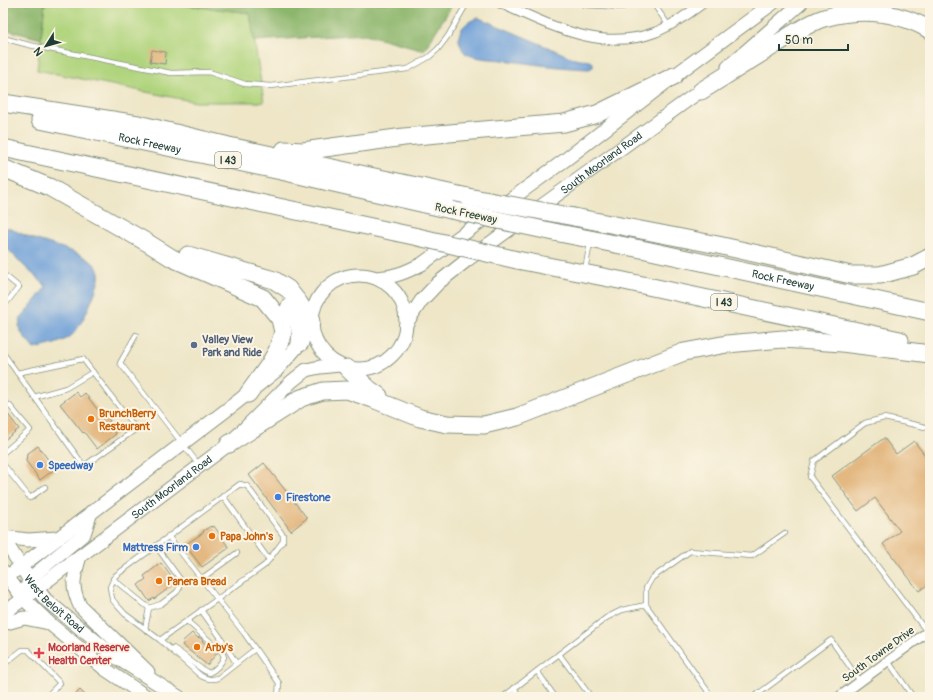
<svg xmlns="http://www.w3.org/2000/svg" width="933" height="700" viewBox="0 0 933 700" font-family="Pangolin,sans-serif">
<rect width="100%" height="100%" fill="#fcf5e5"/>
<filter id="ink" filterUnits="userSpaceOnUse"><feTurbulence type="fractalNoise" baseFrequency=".025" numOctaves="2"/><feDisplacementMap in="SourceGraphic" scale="8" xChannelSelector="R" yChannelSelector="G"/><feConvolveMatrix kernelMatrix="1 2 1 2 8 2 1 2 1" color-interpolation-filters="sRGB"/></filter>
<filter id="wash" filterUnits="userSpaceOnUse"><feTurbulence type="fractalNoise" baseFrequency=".012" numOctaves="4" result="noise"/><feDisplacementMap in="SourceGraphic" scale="16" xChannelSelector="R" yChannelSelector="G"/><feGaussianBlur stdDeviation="0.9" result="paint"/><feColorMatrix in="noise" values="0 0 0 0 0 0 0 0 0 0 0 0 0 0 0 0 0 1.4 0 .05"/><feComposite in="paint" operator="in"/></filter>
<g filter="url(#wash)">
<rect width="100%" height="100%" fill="#eee6c7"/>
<path fill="#b0d47d" stroke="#688858" d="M45,3H168L250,13L264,102H196L37,70Z"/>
<g fill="#8cb66c" stroke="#567a50">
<path d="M9,3H45L41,39L3,29V20Z"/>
<path d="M168,3H452L453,4L424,50L365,34L254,41L250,13Z"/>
</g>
<g fill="#6d9fd8" stroke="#466e86">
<path d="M479,18C511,31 543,45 575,59C581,61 588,59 593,63V67L589,69C560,68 531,64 502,60C491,59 480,59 469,55C465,54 462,50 461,46C454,33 466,20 479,18Z"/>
<path d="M3,227C14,229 23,235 34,239C49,244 90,254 97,268C99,270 100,276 99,279C97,291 80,330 71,336C60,344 47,346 34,349L22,334L19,326L21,318L46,287L44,284L25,267L3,244Z"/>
</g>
<g id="blocks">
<g fill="#e3b881">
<path d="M152,50L166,52L165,64L150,62Z"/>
<path d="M76,392L80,397L85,393L103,417L106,415L110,421L107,424L116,434L97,449L84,432L83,433L60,404Z"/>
<path d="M7,413L19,429L3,441V417Z"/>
<path d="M884,438L896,454L914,441L930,462V583L919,591L883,544L900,531L875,498L858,511L832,476Z"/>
<path d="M38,446L55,469L40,480L26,461L27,454Z"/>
<path d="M264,463L307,518L291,531L249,475Z"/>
<path d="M211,526L212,528L214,526L229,548L202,567L185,545L204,532L203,531Z"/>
<path d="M161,563L176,583L154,599V598L149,601L138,585L146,579L144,576Z"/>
<path d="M192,633L198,638L199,637L203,640L202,641L214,650V649L218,652L207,665L182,645L184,642L183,641Z"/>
<path d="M80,690L87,697H73Z"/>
</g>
</g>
</g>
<g filter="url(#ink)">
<use href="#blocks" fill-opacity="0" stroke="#86927e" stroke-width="1"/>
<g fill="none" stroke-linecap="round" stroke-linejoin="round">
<defs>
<g id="service">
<path d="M583,3L584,5L623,7L630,3"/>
<path d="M653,3L669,26"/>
<path d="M3,38L29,45L171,73L209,72L245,84L271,86L408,69L429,57L438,49L448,36L467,3"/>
<path d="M585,270L590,243"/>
<path d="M3,274L19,287L3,307"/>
<path d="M136,335L120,363L199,465"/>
<path d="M3,353L84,466L136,429L83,359L17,373"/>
<path d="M34,397L66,388L93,372"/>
<path d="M3,401L10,406L30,430L3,453"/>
<path d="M3,464L30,498L45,487"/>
<path d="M223,496L269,560"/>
<path d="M168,536L244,633L279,683L278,697"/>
<path d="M113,579L149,608L145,629"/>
<path d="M201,579L237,553"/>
<path d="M646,605V588L652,578L690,551L752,556L785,533"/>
<path d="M149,608L161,604L177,592L180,587V579L156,546"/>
<path d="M201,610L221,638L236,663"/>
<path d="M927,632L810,477L814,461L865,423L884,418L930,428"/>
<path d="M160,640L265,565L283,541V535L247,486L240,484L115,576L110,587L112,599L116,604L125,614L160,640L201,676C207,679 211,680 218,678L255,649"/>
<path d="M173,648C186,656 196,667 209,673C217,669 221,664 224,657L222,652L187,621"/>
<path d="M559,654L591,697"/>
<path d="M888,661L913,697"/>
<path d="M3,665L22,650H28L60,683L46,697"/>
<path d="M537,671L555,697"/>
<path d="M514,688L520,697"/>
<path d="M503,697L606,618L622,610L646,605L712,697"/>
<path d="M754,697L831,640L860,681"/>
</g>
<g id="minor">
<path d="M500,3C550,25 601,53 656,32C673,25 688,14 703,3"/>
<path d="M839,697L930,630"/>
</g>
<g id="secondary">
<path d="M728,67L801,3"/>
<circle cx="359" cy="322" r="47"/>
<path d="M377,278C395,277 406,272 422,264L565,160L674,76L773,3"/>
<path id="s1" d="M406,324L421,301L438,283L467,260L707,86"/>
<path d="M3,537L28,540L58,538"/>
<path id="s2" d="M3,538L29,579L46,600L114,656L179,697"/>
<path d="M80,556C74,578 70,584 80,606L148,672"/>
<path d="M3,571L23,598L49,623L105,669L147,697"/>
<path d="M3,580L237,402L276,371L296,348L311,328"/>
<path d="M27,587L29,579L84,534L91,512"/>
<path id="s3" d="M3,614L229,444L291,382L306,370L320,367L339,365"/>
<path d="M3,624L24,618L49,623"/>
</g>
<g id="motorway">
<path d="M701,91C725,76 749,61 773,46C788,37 808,23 824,18C861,8 897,11 930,30"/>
<path d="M3,103L138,124L229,146L468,197"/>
<path id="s4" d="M40,120L281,171L451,210"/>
<path d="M3,148L418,237"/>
<path d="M284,150L303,151L404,137L564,123L597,114L674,76"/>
<path d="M3,168L49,187L148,243L172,258L263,298L280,319L283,332L277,351L269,365L248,394"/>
<path d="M574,217L718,245L851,275H880L913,266L930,257"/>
<path id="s5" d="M554,232L646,250L930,312"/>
<path d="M188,255L274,280L288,289L299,303L311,322"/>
<path d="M517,260L624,281L900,340"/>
<path d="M289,308C298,319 302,329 300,343"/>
<path d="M347,368L369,389L379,396"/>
<path d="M229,444L301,398L323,391L347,390L373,399L420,418L447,424L484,425L517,417L684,352L727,344L783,339L842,343L930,354"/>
</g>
</defs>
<use href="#service" stroke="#86927e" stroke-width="6"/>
<use href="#minor" stroke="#86927e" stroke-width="11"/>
<use href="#secondary" stroke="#86927e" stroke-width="15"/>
<use href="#motorway" stroke="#86927e" stroke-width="19"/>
<use href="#service" stroke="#fff" stroke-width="4.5"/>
<use href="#minor" stroke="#fff" stroke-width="9"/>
<use href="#secondary" stroke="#fff" stroke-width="13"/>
<use href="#motorway" stroke="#fff" stroke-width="17"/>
<defs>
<g id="motorway-bridge">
<path d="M468,197L574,217"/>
<path d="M451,210L554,232"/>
<path d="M418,237L517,260"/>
</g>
</defs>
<use href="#motorway-bridge" stroke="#86927e" stroke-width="19" stroke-linecap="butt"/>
<use href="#motorway-bridge" stroke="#fff" stroke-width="17"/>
</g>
</g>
<circle fill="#5c6f8a" stroke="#fcf5e5" stroke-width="1.5" cx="194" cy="345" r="4"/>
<g fill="#e8710a" stroke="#fcf5e5" stroke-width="1.5">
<circle cx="91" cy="419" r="4"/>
<circle cx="212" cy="536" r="4"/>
<circle cx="159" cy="581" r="4"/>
<circle cx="197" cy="647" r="4"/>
</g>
<g fill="#3f7fe0" stroke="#fcf5e5" stroke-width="1.5">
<circle cx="40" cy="465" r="4"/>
<circle cx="278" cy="497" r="4"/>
<circle cx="196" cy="547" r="4"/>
</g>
<path fill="#e0444e" stroke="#fcf5e5" stroke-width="1.5" d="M37 647h4v4h4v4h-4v4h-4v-4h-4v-4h4z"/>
<g text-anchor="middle" stroke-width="4" stroke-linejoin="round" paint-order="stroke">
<g fill="#fcf5e5" stroke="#617469" stroke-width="1">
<rect x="215" y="152" width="26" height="16" rx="3"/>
<rect x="711" y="294" width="26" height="16" rx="3"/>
</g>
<g font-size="10" font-weight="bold" fill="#1f3d34">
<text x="228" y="164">I 43</text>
<text x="724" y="306">I 43</text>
</g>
<g font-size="11" fill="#1f3d34" stroke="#fcf5e5">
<text dy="4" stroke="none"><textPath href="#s4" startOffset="112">Rock Freeway</textPath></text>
<text dy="4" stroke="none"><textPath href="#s1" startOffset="255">South Moorland Road</textPath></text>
<text transform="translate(466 213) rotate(12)" y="4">Rock Freeway</text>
<text dy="4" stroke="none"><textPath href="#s5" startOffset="234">Rock Freeway</textPath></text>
<text dy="4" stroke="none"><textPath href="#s3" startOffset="211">South Moorland Road</textPath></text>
<text dy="4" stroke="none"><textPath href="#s2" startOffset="84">West Beloit Road</textPath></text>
<text transform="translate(878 654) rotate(-36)" y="4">South Towne Drive</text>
</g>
<g font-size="11" font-weight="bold" fill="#4e5e75" stroke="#fcf5e5" text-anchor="start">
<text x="202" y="343">Valley View<tspan x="202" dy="13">Park and Ride</tspan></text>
</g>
<g font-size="11" font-weight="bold" fill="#c56008" stroke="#fcf5e5" text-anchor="start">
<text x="99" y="417">BrunchBerry<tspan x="99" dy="13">Restaurant</tspan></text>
<text x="220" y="540">Papa John's</text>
<text x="167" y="585">Panera Bread</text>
<text x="205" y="651">Arby's</text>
</g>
<g font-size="11" font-weight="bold" fill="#366cbe" stroke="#fcf5e5" text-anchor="start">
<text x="48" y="469">Speedway</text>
<text x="286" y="501">Firestone</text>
<text x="188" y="551" text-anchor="end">Mattress Firm</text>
</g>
<g font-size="11" font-weight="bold" fill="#be3a42" stroke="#fcf5e5" text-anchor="start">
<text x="48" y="651">Moorland Reserve<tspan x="48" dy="13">Health Center</tspan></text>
</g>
</g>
<rect width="933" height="700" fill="none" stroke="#fcf5e5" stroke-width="16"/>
<g transform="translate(46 46) rotate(233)" stroke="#fcf5e5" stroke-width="3" paint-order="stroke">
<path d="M0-3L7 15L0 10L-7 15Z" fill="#1f3d34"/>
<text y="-6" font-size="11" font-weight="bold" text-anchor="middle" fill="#1f3d34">N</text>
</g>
<path d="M779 44v6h69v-6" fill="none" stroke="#1f3d34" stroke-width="2"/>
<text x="785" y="44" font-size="12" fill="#1f3d34" stroke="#fcf5e5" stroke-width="3" paint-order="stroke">50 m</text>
</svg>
